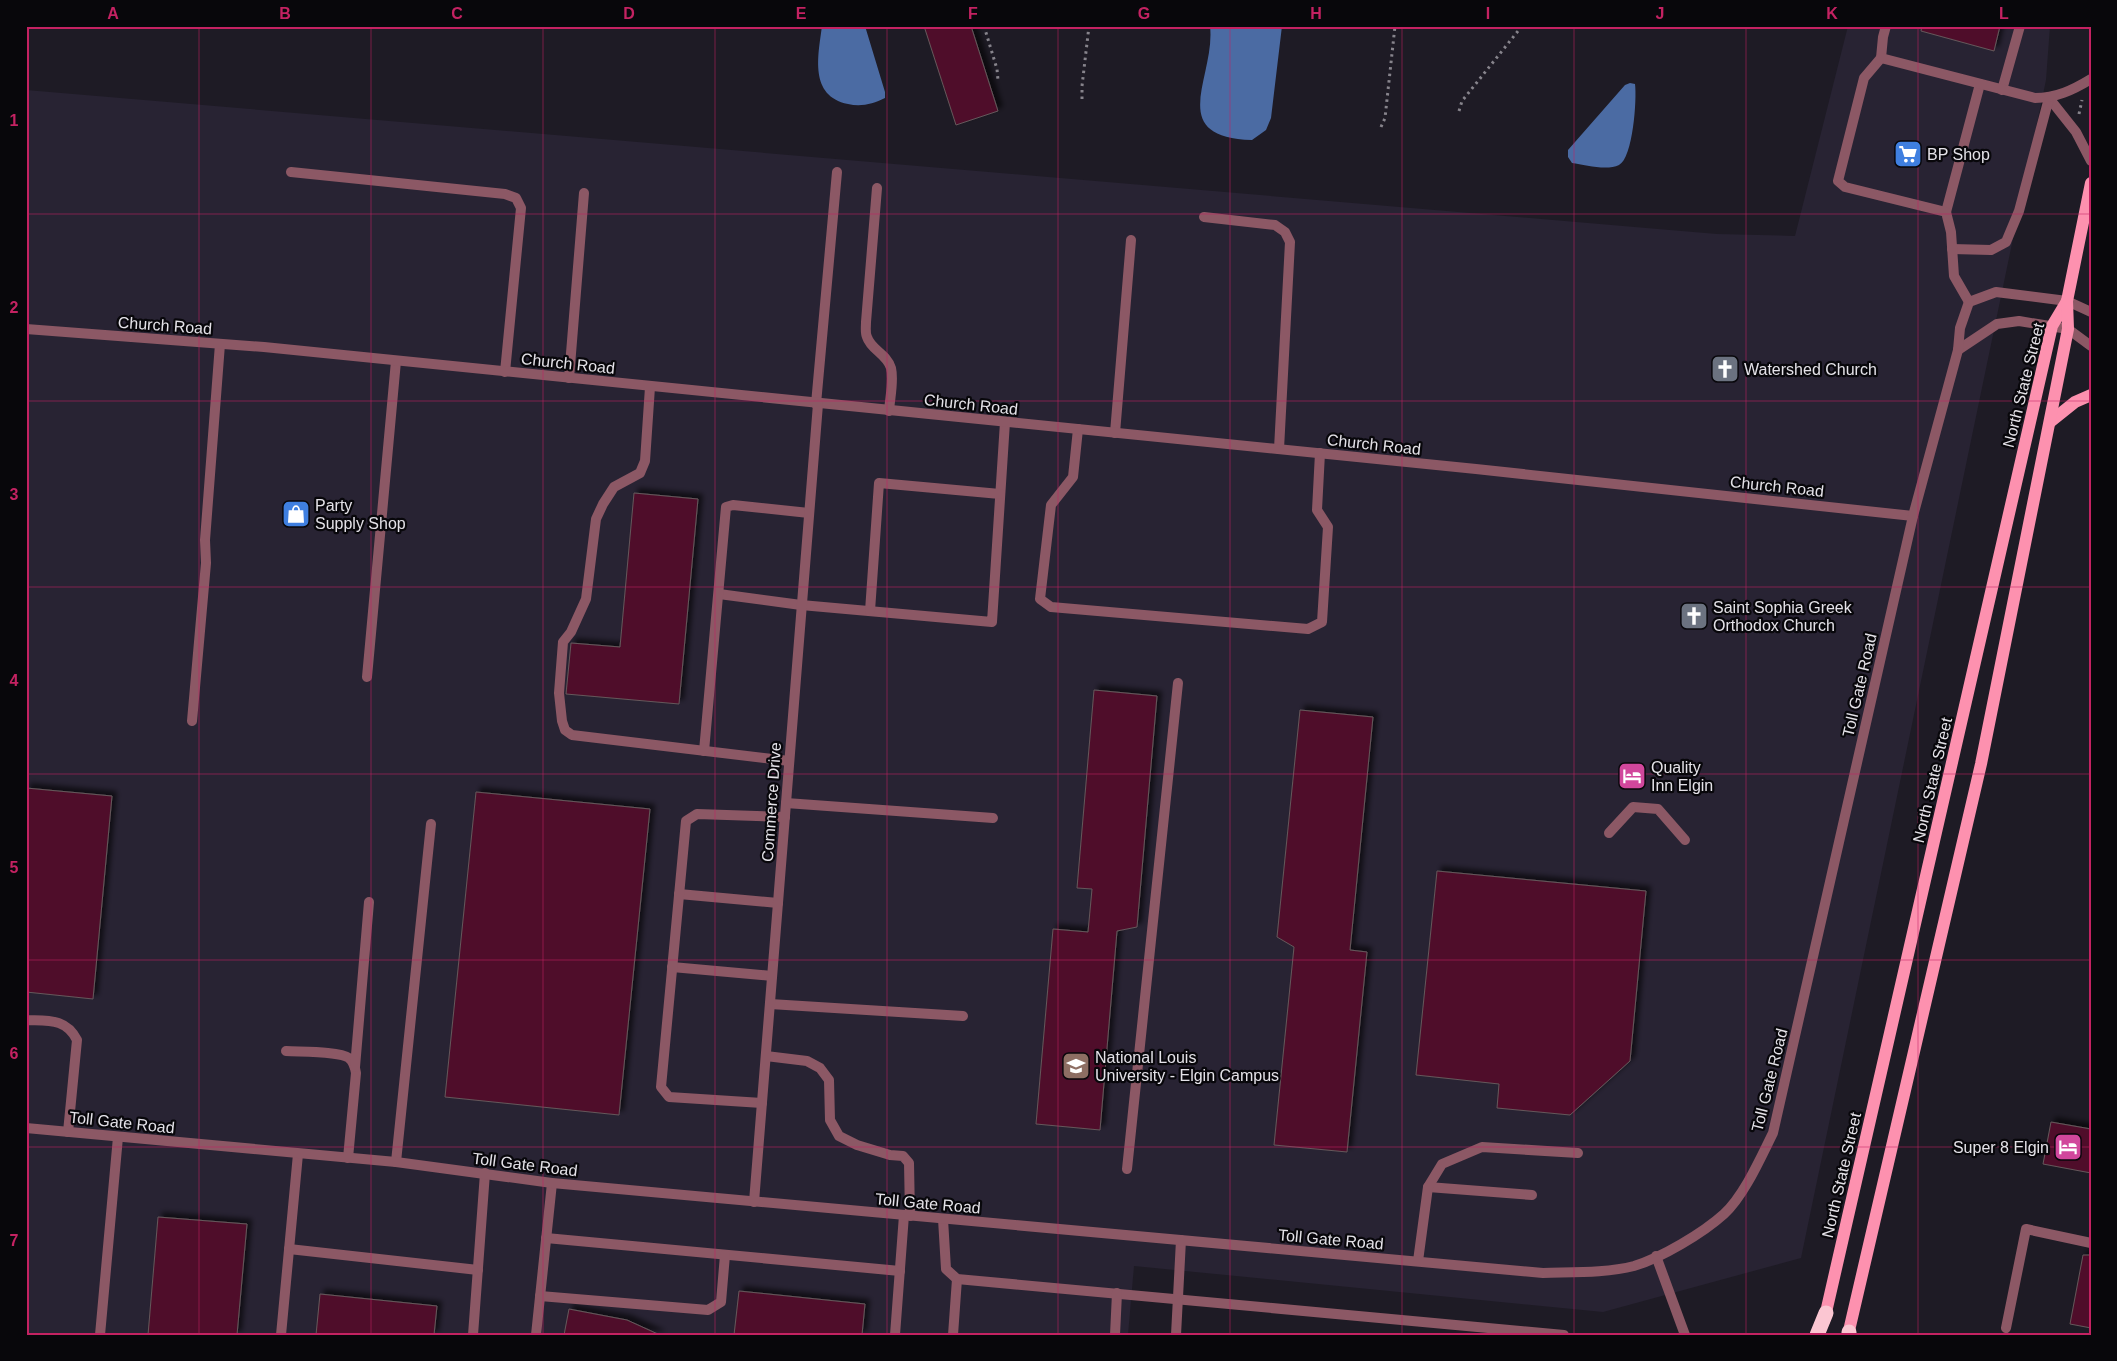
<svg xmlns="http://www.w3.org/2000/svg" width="2117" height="1361" viewBox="0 0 2117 1361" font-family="Helvetica,sans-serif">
<defs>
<filter id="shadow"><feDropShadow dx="4.5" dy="-4.5" stdDeviation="2.5" flood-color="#0009"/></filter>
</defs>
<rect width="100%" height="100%" fill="#1e1b25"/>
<path fill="#282333" d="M1848,26H2050L2046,80L1801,1258L1603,1312L1134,1266L1128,1335H26V90L1658,229L1717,234L1795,236Z"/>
<g fill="#4b6ba3">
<path d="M822,26H865L885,92V98C873,104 861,107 848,104C809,96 818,56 822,26Z"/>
<path d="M1210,26H1282L1271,118L1266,130L1252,140C1164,137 1216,77 1210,26Z"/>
<path d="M1630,83L1635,84C1637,99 1633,158 1619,165C1607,171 1585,165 1572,163L1568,157V150L1625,85Z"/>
</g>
<g fill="#50102b" stroke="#65585b" filter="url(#shadow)">
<path d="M924,26H971L998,111L956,125Z"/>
<path d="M1922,26H2000L1994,51L1921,31Z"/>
<path d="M634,493L698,499L679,704L566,694L571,643L620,647Z"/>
<path d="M1094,690L1157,696L1137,927L1117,931L1100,1130L1036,1124L1053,929L1088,932L1092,889L1077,888Z"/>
<path d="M1300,710L1373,717L1350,950L1367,952L1347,1152L1274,1145L1294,947L1277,937Z"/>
<path d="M26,788L112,796L93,999L26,992Z"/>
<path d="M476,792L650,809L619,1115L445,1097Z"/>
<path d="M1437,871L1646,891L1630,1061L1570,1115L1497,1108L1499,1084L1416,1075Z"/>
<path d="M2051,1122L2091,1129V1173L2043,1164Z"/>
<path d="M158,1217L247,1224L237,1335H148Z"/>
<path d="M2083,1255H2091V1328L2070,1324Z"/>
<path d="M739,1291L865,1304L862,1335H734Z"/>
<path d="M320,1294L437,1306L434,1335H316Z"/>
<path d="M569,1309L627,1320L660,1335H564Z"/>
</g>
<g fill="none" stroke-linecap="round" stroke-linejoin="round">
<g stroke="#87848c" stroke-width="3" stroke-dasharray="2.5 4" stroke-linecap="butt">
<path d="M984,26L997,69L998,80"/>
<path d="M1082,99V86L1089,26"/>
<path d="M1459,111L1462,101L1522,26"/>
<path d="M2079,114L2082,100"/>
<path d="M1381,127L1385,118L1395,26"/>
</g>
<g stroke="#8c5865" stroke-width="10">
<path d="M1881,58L1883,37L1886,26"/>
<path d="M2002,90L2020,26"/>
<path d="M2049,98L2076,132L2091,161"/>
<path d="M291,172L505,194L516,198L521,208L505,372"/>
<path d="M877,188L866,322C866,327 865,333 867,337C871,350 887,354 891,368C894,381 890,397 889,411"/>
<path d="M1946,212L1980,84"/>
<path d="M1204,217L1275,225L1285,232L1290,242L1279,449"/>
<path d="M1952,249L1991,250L2006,242L2019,211L2049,98"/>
<path d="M1969,302L1954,276L1951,232L1946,212L1845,187L1838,181L1864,78L1881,58L2035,98C2056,98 2073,90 2091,79"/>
<path d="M569,378L584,193"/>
<path d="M650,387L645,461L640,473L614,487L603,504L596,519L586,599L571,632L563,642L559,693L562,721L565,730L572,735L789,761"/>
<path d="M816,404L837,172"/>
<path d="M1078,429L1073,477L1051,505L1040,599L1051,607L1308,629L1322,622L1328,527L1317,510L1320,453"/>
<path d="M1115,433L1131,240"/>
<path d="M719,594L801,605L992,622L1005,422"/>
<path d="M870,611L879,483L1000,494"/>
<path d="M367,677L396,361"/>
<path d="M192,721L206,563L205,540L220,344"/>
<path d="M704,751L726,507L733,505L809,513"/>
<path d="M786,803L993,818"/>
<path d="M1609,833L1633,807L1658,809L1685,840"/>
<path d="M679,894L778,903"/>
<path d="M672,967L772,976"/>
<path d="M770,1004L963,1016"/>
<path d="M26,1020C48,1021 66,1018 77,1040L68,1132"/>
<path d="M286,1051C301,1052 339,1051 349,1058C354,1062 355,1067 356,1073L348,1158"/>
<path d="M766,1056L807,1061L820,1068L829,1080L830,1120L839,1136L857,1145L890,1155L903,1156L909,1163L910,1216"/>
<path d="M355,1067L369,902"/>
<path d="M762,1103L669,1097L661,1087L686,821L697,814L785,817"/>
<path d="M396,1162L431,824"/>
<path d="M1127,1169L1178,683"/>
<path d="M1428,1187L1532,1195"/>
<path d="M943,1219L946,1269L957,1279L1564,1335"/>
<path d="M546,1238L900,1271"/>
<path d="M289,1249L478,1270"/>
<path d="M1656,1256L1685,1335"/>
<path d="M1418,1261L1428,1187L1442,1164L1482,1147L1578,1153"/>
<path d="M540,1296L708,1310L721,1302L725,1255"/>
<path d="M2006,1328L2026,1229L2091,1243"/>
<path d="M100,1335L118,1137"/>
<path d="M281,1335L298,1154"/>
<path d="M473,1335L485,1173"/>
<path d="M536,1335L552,1183"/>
<path d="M895,1335L904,1215"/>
<path d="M953,1335L957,1279"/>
<path d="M1115,1335L1117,1293"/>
<path d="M1176,1335L1181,1240"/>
</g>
<g stroke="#8c5865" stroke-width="10">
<path d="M26,329L264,347L1476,469L1913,516"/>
<path d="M1958,350L1997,324L2019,321L2068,329L2091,346"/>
<path d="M26,1128L396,1162L552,1183L1543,1273C1571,1272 1607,1273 1634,1266C1661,1258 1703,1233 1724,1214C1744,1196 1761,1157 1773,1133L1913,516L1958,350L1960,328L1969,302L1996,292L2067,301L2091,312"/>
<path d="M754,1202L818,404"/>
</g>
<g stroke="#fd91af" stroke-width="12">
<path d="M2050,422L2075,402L2091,395"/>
<path d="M1824,1321L2052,326L2067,301"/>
<path d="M1848,1335L1981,764L2068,329L2067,301L2091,183"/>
</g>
<g stroke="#fbc6d2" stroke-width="15">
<path d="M1817,1335L1826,1313"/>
<path d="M1849,1335V1332"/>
</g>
</g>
<path fill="none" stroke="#c42262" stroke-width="1" stroke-opacity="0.55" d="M199,26V1335M371,26V1335M543,26V1335M715,26V1335M887,26V1335M1058,26V1335M1230,26V1335M1402,26V1335M1574,26V1335M1746,26V1335M1918,26V1335M26,214H2091M26,401H2091M26,587H2091M26,774H2091M26,960H2091M26,1147H2091"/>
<defs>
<symbol id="supermarket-square" viewBox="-11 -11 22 22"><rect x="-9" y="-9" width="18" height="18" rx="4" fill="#3f7fe0" stroke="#08070b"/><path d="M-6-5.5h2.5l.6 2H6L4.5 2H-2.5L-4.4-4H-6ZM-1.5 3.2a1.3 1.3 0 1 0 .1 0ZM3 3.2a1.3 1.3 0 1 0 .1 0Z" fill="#fff"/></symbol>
<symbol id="church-square" viewBox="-11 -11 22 22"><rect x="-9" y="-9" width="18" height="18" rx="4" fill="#6b7280" stroke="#08070b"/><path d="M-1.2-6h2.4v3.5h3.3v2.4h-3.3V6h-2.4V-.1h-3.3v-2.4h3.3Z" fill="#fff"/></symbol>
<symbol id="shop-square" viewBox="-11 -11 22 22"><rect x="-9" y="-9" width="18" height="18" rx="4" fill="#3f7fe0" stroke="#08070b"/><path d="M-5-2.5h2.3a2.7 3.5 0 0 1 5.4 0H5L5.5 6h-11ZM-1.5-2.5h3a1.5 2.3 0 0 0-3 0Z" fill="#fff"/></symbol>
<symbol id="hotel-square" viewBox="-11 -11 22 22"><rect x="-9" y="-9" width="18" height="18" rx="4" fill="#d1479c" stroke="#08070b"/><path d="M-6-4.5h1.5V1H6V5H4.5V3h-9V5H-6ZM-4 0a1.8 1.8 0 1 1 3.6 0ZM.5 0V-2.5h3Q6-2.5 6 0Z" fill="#fff"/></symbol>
<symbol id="university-square" viewBox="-11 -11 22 22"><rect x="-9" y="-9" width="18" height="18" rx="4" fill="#8d6e63" stroke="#08070b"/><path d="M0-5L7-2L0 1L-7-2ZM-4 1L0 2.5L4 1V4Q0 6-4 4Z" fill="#fff"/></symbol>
</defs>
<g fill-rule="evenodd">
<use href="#supermarket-square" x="1892" y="138" width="32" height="32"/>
<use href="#church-square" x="1709" y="353" width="32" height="32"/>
<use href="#shop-square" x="280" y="498" width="32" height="32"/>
<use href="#church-square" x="1678" y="600" width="32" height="32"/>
<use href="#hotel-square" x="1616" y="760" width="32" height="32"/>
<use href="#university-square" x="1060" y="1050" width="32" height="32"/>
<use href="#hotel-square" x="2052" y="1131" width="32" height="32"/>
</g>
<g text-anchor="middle" stroke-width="4.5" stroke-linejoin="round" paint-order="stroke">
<g font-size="16" fill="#e4e2e8" stroke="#08070b" text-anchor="start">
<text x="1927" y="160">BP Shop</text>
<text x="1744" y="375">Watershed Church</text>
<text x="315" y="511">Party<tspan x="315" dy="18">Supply Shop</tspan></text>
<text x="1713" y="613">Saint Sophia Greek<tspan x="1713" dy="18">Orthodox Church</tspan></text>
<text x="1651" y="773">Quality<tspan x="1651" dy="18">Inn Elgin</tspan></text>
<text x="1095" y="1063">National Louis<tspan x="1095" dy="18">University - Elgin Campus</tspan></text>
<text x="2049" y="1153" text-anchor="end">Super 8 Elgin</text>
</g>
<g font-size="16" fill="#e4e2e8" stroke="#08070b">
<text transform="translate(165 325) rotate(4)" y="6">Church Road</text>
<text transform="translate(568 363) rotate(6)" y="6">Church Road</text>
<text transform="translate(2023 385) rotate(-76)" y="6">North State Street</text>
<text transform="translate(971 404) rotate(6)" y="6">Church Road</text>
<text transform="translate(1374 444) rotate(6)" y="6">Church Road</text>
<text transform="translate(1777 486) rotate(6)" y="6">Church Road</text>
<text transform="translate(1859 685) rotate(-77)" y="6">Toll Gate Road</text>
<text transform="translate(1932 780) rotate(-77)" y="6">North State Street</text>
<text transform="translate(771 802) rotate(-86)" y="6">Commerce Drive</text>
<text transform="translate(1769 1080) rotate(-76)" y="6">Toll Gate Road</text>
<text transform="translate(122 1122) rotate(6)" y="6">Toll Gate Road</text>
<text transform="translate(525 1164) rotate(7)" y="6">Toll Gate Road</text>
<text transform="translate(1841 1175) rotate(-77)" y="6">North State Street</text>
<text transform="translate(928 1203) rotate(5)" y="6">Toll Gate Road</text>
<text transform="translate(1331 1239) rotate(5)" y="6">Toll Gate Road</text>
</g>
</g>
<rect width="2117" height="1361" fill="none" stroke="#08070b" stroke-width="55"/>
<rect x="28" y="28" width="2062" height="1306" fill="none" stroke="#c42262" stroke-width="2"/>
<g font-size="16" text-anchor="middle" font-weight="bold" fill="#c42262">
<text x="113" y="19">A</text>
<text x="285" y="19">B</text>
<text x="457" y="19">C</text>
<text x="629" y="19">D</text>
<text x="801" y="19">E</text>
<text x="973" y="19">F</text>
<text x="1144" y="19">G</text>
<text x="1316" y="19">H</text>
<text x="1488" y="19">I</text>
<text x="1660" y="19">J</text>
<text x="1832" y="19">K</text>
<text x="2004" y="19">L</text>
<text x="14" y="126">1</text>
<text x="14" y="313">2</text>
<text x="14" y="500">3</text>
<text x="14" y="686">4</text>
<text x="14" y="873">5</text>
<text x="14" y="1059">6</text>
<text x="14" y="1246">7</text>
</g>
</svg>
